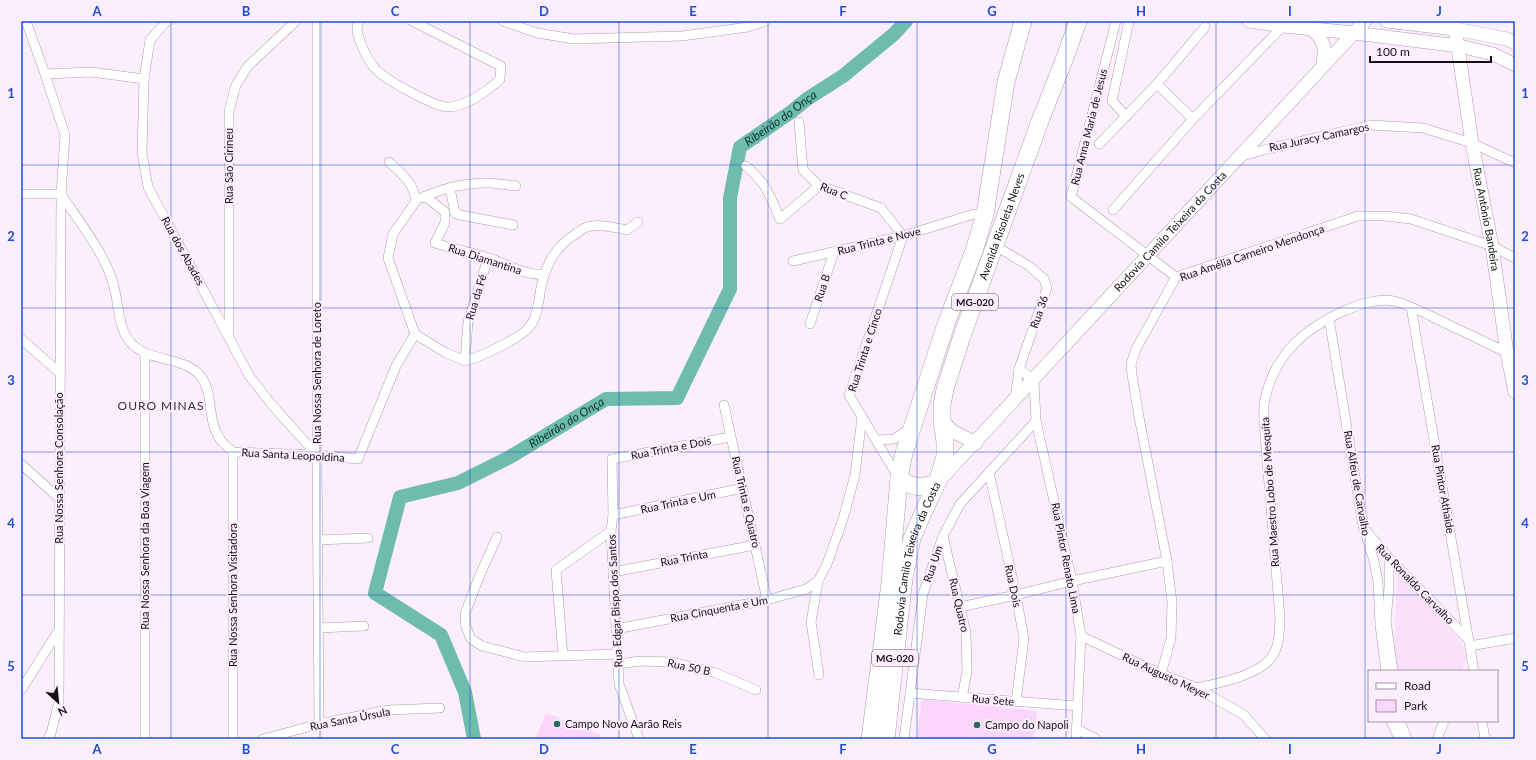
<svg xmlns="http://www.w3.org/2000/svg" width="1536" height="760" viewBox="0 0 1536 760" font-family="Lato,sans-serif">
<rect width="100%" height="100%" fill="#fdeefe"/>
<path fill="#fae1fb" d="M1397,569L1462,642L1467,659L1461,671H1396L1394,663Z"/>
<g fill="#fad6fc">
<path d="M922,699L1037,711L1034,739H917Z"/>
<path d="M546,713L601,735L599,739H535Z"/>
</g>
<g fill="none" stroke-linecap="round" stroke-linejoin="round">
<path stroke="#6ebcab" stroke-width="14" id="s1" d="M474,739L465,692L441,635L375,593L400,497L458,483L510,457L606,399L677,398L730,289V198L740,147L791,112L807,99L843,76L894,34L906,21"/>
<defs>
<g id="street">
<path d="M26,21L45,74L65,135L61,194L59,702L51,733L48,739"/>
<path d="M167,21L150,40L144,79L142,153L148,187L250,377L272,405L317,455"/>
<path d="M317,21V455L319,724"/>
<path d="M359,21C358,24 357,27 357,30C358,40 367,58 373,66C381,78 433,106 447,107C464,108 489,90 500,79L501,66L412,21"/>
<path d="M503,21L537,33L574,39L682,36L748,27L766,21"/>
<path d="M1116,21L1071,197L1176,277"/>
<path d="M45,74L91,72L144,79"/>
<path d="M1157,84L1193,119"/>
<path d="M1126,116L1112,101L1129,21"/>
<path d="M799,122L803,170L818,185L881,208L903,236L849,395L898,477"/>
<path d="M1099,144L1157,84L1205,27"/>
<path d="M1239,157L1263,150L1371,125L1423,128L1472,143L1515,163"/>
<path d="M389,162C402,174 414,183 416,201L393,234L388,258L415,334"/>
<path d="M746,166C767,184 770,196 780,219L819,186"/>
<path d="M450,188L455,213L460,215L513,225"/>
<path d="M21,194H61"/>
<path d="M61,194C78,220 108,258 114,287C119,304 118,331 132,344C151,363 187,356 202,378C214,397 207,421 220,439C223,444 229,448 233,452L317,455L358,459L396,366L415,334"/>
<path d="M425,196L445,212V223L435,243C453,249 471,252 489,258C510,265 521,274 544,275"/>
<path d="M422,198C442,188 468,182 491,183C499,184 508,185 516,186"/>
<path d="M1113,210L1193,119L1283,26"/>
<path d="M1004,251L1029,266L1044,279L1047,288L1019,369L1015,399"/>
<path d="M793,261L903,236L974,214H985"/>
<path d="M1411,307L1474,671"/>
<path d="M1329,318L1363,526L1374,561L1378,582L1380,625L1386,671"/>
<path d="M810,324L834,252"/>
<path d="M229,334V111L236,85L248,66L296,21"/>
<path d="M415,334L446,353L465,361C480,357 522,338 531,325C538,314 539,299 541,287C547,262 555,247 577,233C580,231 584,228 587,227C597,223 617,228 627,230L638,222"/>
<path d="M21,339L60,373"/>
<path d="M145,354V739"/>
<path d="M465,361L468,322L488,258"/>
<path d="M1019,369L1034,380L1036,421L1072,581L1081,636L1076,739"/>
<path d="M724,405L767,600"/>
<path d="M877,440L894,439L910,429"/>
<path d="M21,464L60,499"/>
<path d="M989,472L1016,595L1024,639L1016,702"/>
<path d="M613,515L743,488"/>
<path d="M1366,531L1389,558L1469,640"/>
<path d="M943,536L966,633L967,671L962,698"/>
<path d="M497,537L479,577L465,614L466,627L471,639L482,646L525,657L618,654"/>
<path d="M317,540L368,538"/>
<path d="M1389,558V588L1386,621L1393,671"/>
<path d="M613,572L755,545"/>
<path d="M818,581L811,622L819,675"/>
<path d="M960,607L1016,595L1072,581L1167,561"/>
<path d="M318,628L364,626"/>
<path d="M616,629L767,600L806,589L818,581L827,564L843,519L855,475L862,417"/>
<path d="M1081,636L1161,674L1197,688L1244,715L1265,739"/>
<path d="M1470,646L1515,638"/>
<path d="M563,656L556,570L611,531"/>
<path d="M618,664L640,661L672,662L716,673L756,690"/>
<path d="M1161,674L1171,638L1172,602L1167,561L1139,417L1132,375L1131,364L1136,349L1176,277L1358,216H1385L1411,219L1492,246L1515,258"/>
<path d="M1197,688C1219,683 1262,675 1273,655C1280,644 1279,630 1280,618L1264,423C1264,416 1263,407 1265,399C1275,354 1304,329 1344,311C1360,304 1377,298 1394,301C1413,306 1430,316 1447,324C1470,335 1493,345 1515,357"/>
<path d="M21,690L59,630"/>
<path d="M910,693L1077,706"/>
<path d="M1391,721L1399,739"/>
<path d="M1400,721L1407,739"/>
<path d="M1482,721L1485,739"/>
<path d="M1077,729L1096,739"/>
<path d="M233,739V452"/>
<path d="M263,739L319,724L388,710L440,708"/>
<path d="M639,739L619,684L611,531L613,515L612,459L730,437"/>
<path d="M904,739L923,594L943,536L960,504L1036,421"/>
<path d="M1437,739L1444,721"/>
</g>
<g id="secondary">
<path d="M1249,21L1283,26L1354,33L1459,46L1493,54L1515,65"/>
<path d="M1386,21L1455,29L1507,39L1515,43"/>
<path id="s2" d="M1454,21L1472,143L1492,246L1507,353L1515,392"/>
<path d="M1312,29C1326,43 1325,47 1323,66"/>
<path d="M942,420L952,431L976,443"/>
<path id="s3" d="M937,483L1365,21"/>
</g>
<g id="highway">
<path d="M899,478C914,489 920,488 937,483"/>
<path d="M870,739L890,583L899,478L904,453L946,324L974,251L985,214L1006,82L1023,21"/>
<path id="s4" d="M886,739L904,578L912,538L928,502L937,483L945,456V442L942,420V405L945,389L962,336L1040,121L1066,55L1078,21"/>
</g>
</defs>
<use href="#street" stroke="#ac9bad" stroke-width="10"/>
<use href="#secondary" stroke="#ac9bad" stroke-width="14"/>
<use href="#highway" stroke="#ac9bad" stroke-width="18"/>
<use href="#street" stroke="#fff" stroke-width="9"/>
<use href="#secondary" stroke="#fff" stroke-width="13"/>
<use href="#highway" stroke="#fff" stroke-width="17"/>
</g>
<path fill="none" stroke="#1d4ed8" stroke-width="1" stroke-opacity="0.55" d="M171,21V739M320,21V739M470,21V739M619,21V739M768,21V739M917,21V739M1066,21V739M1216,21V739M1365,21V739M21,165H1515M21,308H1515M21,452H1515M21,595H1515"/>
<g fill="#266b5e" stroke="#fdeefe" stroke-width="1.5">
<circle cx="557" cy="724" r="4"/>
<circle cx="977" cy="725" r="4"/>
</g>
<g text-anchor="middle" stroke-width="4" stroke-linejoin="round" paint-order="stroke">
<g fill="#fdeefe" stroke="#5b525b" stroke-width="1">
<rect x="952" y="294" width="46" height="16" rx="3"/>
<rect x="872" y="650" width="46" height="16" rx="3"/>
</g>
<g font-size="10" font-weight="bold" fill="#150f15">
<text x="975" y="306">MG-020</text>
<text x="895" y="662">MG-020</text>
</g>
<g font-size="11" fill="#150f15" stroke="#fdeefe">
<text transform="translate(1089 127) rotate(-76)" y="4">Rua Anna Maria de Jesus</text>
<text transform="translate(1319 137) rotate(-12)" y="4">Rua Juracy Camargos</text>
<text transform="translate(229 166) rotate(-90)" y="4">Rua São Cirineu</text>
<text transform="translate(834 191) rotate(22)" y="4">Rua C</text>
<text dy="4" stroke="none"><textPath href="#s2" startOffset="201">Rua Antônio Bandeira</textPath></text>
<text dy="4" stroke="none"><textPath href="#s4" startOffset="531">Avenida Risoleta Neves</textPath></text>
<text dy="4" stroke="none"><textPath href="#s3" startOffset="343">Rodovia Camilo Teixeira da Costa</textPath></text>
<text transform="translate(879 241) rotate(-14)" y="4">Rua Trinta e Nove</text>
<text transform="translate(183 251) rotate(61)" y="4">Rua dos Abades</text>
<text transform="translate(1252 253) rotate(-19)" y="4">Rua Amélia Carneiro Mendonça</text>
<text transform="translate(485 259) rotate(18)" y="4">Rua Diamantina</text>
<text transform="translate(822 288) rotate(-72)" y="4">Rua B</text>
<text transform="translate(476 297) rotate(-73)" y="4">Rua da Fé</text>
<text transform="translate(1039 312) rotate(-71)" y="4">Rua 36</text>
<text transform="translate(865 350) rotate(-72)" y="4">Rua Trinta e Cinco</text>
<text transform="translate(317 373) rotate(-90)" y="4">Rua Nossa Senhora de Loreto</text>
<text transform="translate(671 448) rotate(-11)" y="4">Rua Trinta e Dois</text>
<text transform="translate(293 455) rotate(3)" y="4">Rua Santa Leopoldina</text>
<text transform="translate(59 468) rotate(-90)" y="4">Rua Nossa Senhora Consolação</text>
<text transform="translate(1357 483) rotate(80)" y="4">Rua Alfeu de Carvalho</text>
<text transform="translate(1443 489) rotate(80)" y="4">Rua Pintor Athaide</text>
<text transform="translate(1270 492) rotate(-94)" y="4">Rua Maestro Lobo de Mesquita</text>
<text transform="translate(678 502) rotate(-12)" y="4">Rua Trinta e Um</text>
<text transform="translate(746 502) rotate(77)" y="4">Rua Trinta e Quatro</text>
<text transform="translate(145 546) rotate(-90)" y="4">Rua Nossa Senhora da Boa Viagem</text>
<text transform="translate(684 558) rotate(-11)" y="4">Rua Trinta</text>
<text transform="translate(1066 558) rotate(79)" y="4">Rua Pintor Renato Lima</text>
<text dy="4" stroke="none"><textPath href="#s4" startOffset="184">Rodovia Camilo Teixeira da Costa</textPath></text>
<text transform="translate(933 564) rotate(-71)" y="4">Rua Um</text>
<text transform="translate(1415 584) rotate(46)" y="4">Rua Ronaldo Carvalho</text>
<text transform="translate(1013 586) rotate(78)" y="4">Rua Dois</text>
<text transform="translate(233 595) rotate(-90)" y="4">Rua Nossa Senhora Visitadora</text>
<text transform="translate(615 601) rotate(-93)" y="4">Rua Edgar Bispo dos Santos</text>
<text transform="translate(959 605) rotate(77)" y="4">Rua Quatro</text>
<text transform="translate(719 609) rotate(-11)" y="4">Rua Cinquenta e Um</text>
<text transform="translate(689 667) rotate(12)" y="4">Rua 50 B</text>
<text transform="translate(1166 676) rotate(25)" y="4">Rua Augusto Meyer</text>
<text transform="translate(993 700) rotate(5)" y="4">Rua Sete</text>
<text transform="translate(350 719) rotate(-11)" y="4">Rua Santa Úrsula</text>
</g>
<g font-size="11" fill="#150f15" stroke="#fdeefe" text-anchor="start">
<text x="565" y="728">Campo Novo Aarão Reis</text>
<text x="985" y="729">Campo do Napoli</text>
</g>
<g font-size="12" font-style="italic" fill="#093029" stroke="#fdeefe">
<text dy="4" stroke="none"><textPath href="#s1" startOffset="902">Ribeirão do Onça</textPath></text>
<text dy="4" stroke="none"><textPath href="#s1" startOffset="471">Ribeirão do Onça</textPath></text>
</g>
<g font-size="12" letter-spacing="1" fill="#3b2d3d" stroke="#fdeefe">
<text x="161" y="410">OURO MINAS</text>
</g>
</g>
<rect width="1536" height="760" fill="none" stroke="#fdeefe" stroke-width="44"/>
<rect x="1368" y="670" width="130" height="52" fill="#fdeefe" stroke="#a095a1"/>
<rect x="1376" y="683" width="20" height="6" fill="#ffffff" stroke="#a095a1"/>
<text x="1404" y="690" font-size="12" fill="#150f15">Road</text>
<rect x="1376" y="700" width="20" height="12" fill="#fad6fc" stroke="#a095a1"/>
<text x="1404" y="710" font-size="12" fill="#150f15">Park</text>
<g transform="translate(58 702) rotate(153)" stroke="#fdeefe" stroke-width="3" paint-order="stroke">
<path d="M0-3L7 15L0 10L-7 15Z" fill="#150f15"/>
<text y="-6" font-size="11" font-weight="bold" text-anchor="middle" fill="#150f15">N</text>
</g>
<path d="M1370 56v6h121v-6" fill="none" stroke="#150f15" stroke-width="2"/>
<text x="1376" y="56" font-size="12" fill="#150f15" stroke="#fdeefe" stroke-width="3" paint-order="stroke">100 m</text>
<rect x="22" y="22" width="1492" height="716" fill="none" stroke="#1d4ed8" stroke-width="1.5"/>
<g font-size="13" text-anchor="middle" font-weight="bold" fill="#1d4ed8">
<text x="97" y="16">A</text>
<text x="246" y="16">B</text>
<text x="395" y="16">C</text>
<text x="544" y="16">D</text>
<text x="693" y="16">E</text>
<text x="843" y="16">F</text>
<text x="992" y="16">G</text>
<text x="1141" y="16">H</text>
<text x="1290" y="16">I</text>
<text x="1439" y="16">J</text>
<text x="11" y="98">1</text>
<text x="1525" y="98">1</text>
<text x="11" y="241">2</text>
<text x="1525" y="241">2</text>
<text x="11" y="385">3</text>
<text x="1525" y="385">3</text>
<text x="11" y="528">4</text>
<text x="1525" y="528">4</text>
<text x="11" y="671">5</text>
<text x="1525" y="671">5</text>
<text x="97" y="754">A</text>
<text x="246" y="754">B</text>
<text x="395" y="754">C</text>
<text x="544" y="754">D</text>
<text x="693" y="754">E</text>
<text x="843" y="754">F</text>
<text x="992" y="754">G</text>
<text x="1141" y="754">H</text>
<text x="1290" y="754">I</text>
<text x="1439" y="754">J</text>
</g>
</svg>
